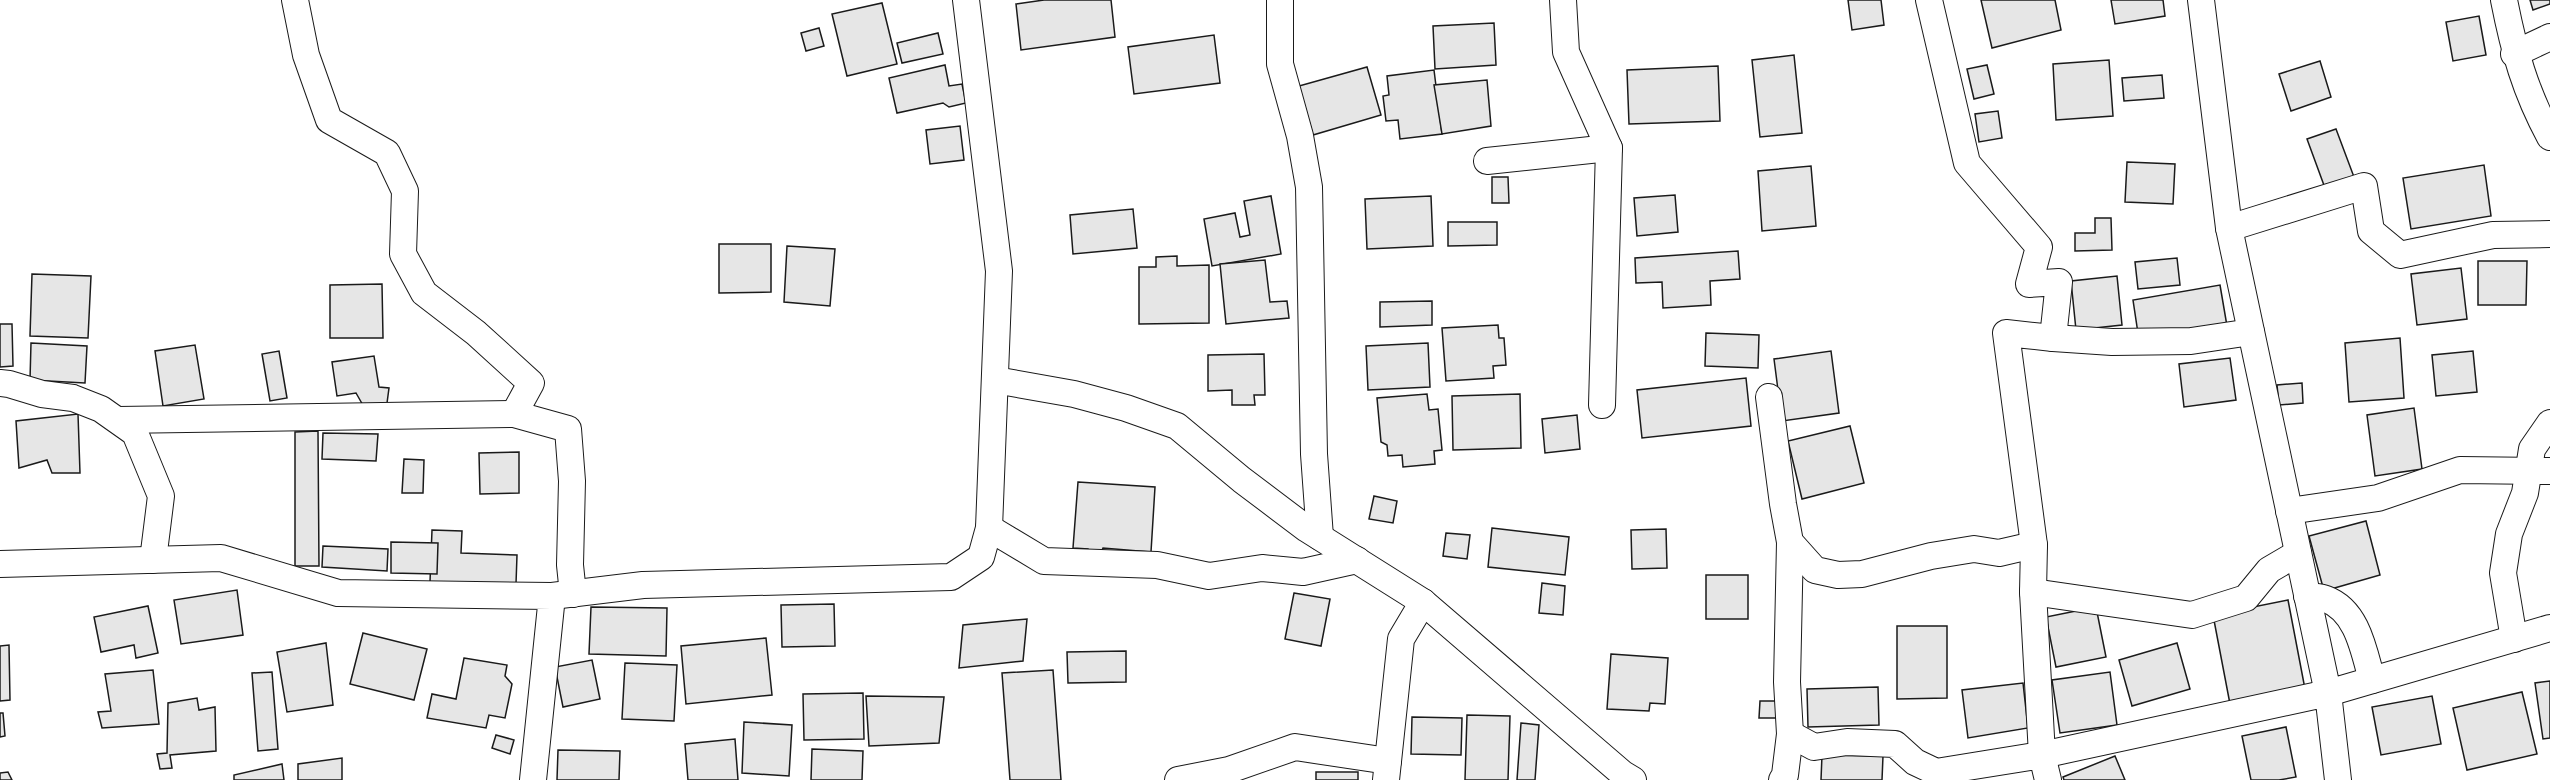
<svg xmlns="http://www.w3.org/2000/svg" width="2550" height="780" viewBox="0 0 2550 780" font-family="'Space Grotesk',sans-serif">
<rect width="100%" height="100%" fill="#fff"/>
<g fill="#e6e6e6" stroke="#1a1a1a" stroke-width="1.5">
<path d="M1044,0H1111L1115,37L1021,50L1016,4Z"/>
<path d="M1848,0H1881L1884,25L1852,30Z"/>
<path d="M1981,0H2055L2061,30L1992,48Z"/>
<path d="M2111,0H2163L2165,16L2115,24Z"/>
<path d="M2530,0H2550V4L2533,10Z"/>
<path d="M882,3L897,64L847,76L832,14Z"/>
<path d="M2479,16L2486,55L2453,61L2446,22Z"/>
<path d="M1494,23L1496,65L1435,69L1433,26Z"/>
<path d="M819,28L824,46L806,51L801,33Z"/>
<path d="M938,33L943,54L902,63L897,43Z"/>
<path d="M1214,35L1220,83L1134,94L1128,47Z"/>
<path d="M1794,55L1802,133L1760,137L1752,60Z"/>
<path d="M2109,60L2113,116L2056,120L2053,64Z"/>
<path d="M2320,61L2331,97L2291,111L2279,74Z"/>
<path d="M945,65L949,86L962,84L966,103L949,107L943,103L897,113L889,78Z"/>
<path d="M1987,65L1994,94L1974,99L1967,69Z"/>
<path d="M1718,66L1720,121L1629,124L1627,70Z"/>
<path d="M1367,67L1381,115L1313,135L1299,86Z"/>
<path d="M1434,70L1442,134L1400,139L1398,120L1386,121L1383,96L1389,95L1387,76Z"/>
<path d="M2162,75L2164,98L2124,101L2122,78Z"/>
<path d="M1487,80L1491,126L1442,134L1434,85Z"/>
<path d="M1998,111L2002,138L1979,142L1975,114Z"/>
<path d="M960,126L964,160L930,164L926,130Z"/>
<path d="M2336,129L2354,177L2325,188L2307,139Z"/>
<path d="M2127,162L2175,164L2173,204L2125,202Z"/>
<path d="M2484,165L2491,216L2411,229L2403,178Z"/>
<path d="M1811,166L1816,226L1762,231L1758,171Z"/>
<path d="M1492,177H1508L1509,203H1492Z"/>
<path d="M1675,195L1678,232L1637,236L1634,198Z"/>
<path d="M1271,196L1281,254L1212,266L1204,219L1235,213L1240,237L1250,235L1244,201Z"/>
<path d="M1431,196L1433,246L1367,249L1365,199Z"/>
<path d="M1133,209L1137,248L1073,254L1070,215Z"/>
<path d="M2095,218H2111L2112,250L2075,251V233H2095Z"/>
<path d="M1448,222H1497V245L1448,246Z"/>
<path d="M719,244H771V292L719,293Z"/>
<path d="M787,246L835,249L830,306L784,302Z"/>
<path d="M1738,251L1740,279L1710,281L1711,305L1663,308L1662,282L1636,283L1635,258Z"/>
<path d="M1177,256V266L1209,265V323L1139,324V267H1156V257Z"/>
<path d="M2177,258L2180,285L2138,289L2135,262Z"/>
<path d="M1265,260L1270,302L1287,301L1289,318L1226,324L1220,264Z"/>
<path d="M2478,261H2527L2526,305H2478Z"/>
<path d="M2461,268L2467,319L2417,325L2411,274Z"/>
<path d="M32,274L91,276L88,338L30,336Z"/>
<path d="M2117,276L2122,325L2076,330L2071,281Z"/>
<path d="M382,284L383,338H330V285Z"/>
<path d="M2220,285L2227,326L2139,340L2133,300Z"/>
<path d="M1432,301V325L1380,327V302Z"/>
<path d="M0,324H12L13,366L0,367Z"/>
<path d="M1498,325L1499,338H1504L1506,365L1493,366L1494,378L1446,381L1442,328Z"/>
<path d="M1706,333L1759,335L1758,368L1705,366Z"/>
<path d="M2400,338L2404,398L2349,402L2345,343Z"/>
<path d="M31,343L87,346L85,383L30,380Z"/>
<path d="M1428,343L1430,387L1368,390L1366,346Z"/>
<path d="M195,345L204,399L163,406L155,351Z"/>
<path d="M279,351L287,398L270,401L262,354Z"/>
<path d="M1831,351L1839,413L1782,421L1774,359Z"/>
<path d="M2473,351L2477,392L2436,396L2432,355Z"/>
<path d="M1264,354L1265,395H1254L1255,405H1232V390L1208,391V355Z"/>
<path d="M374,356L379,387L389,388L387,403L364,407L356,393L337,396L332,362Z"/>
<path d="M2230,358L2236,400L2184,407L2179,364Z"/>
<path d="M1746,378L1751,426L1642,438L1637,390Z"/>
<path d="M2302,383L2303,403L2279,405L2277,385Z"/>
<path d="M1427,394L1429,410L1438,409L1442,450L1434,451L1435,464L1403,467L1402,455L1388,456L1387,445L1381,442L1377,398Z"/>
<path d="M1520,394L1521,448L1453,450L1452,396Z"/>
<path d="M2414,408L2422,469L2375,476L2367,415Z"/>
<path d="M78,414L80,473H52L47,460L19,468L16,421Z"/>
<path d="M1577,415L1580,449L1545,453L1542,419Z"/>
<path d="M1850,426L1864,483L1802,499L1788,441Z"/>
<path d="M318,431L319,566H295V432Z"/>
<path d="M323,433L378,434L376,461L322,459Z"/>
<path d="M519,452V493L480,494L479,453Z"/>
<path d="M404,459L424,460L423,493H402Z"/>
<path d="M1078,482L1155,487L1151,552L1103,548L1100,555L1089,557L1088,549L1073,548Z"/>
<path d="M1374,496L1397,501L1393,523L1369,519Z"/>
<path d="M2366,521L2380,575L2324,591L2309,536Z"/>
<path d="M1492,528L1569,537L1565,575L1488,567Z"/>
<path d="M1666,529L1667,568L1632,569L1631,530Z"/>
<path d="M432,530L462,531L461,553L517,555L516,584L430,582Z"/>
<path d="M1446,533L1470,535L1467,559L1443,556Z"/>
<path d="M391,542L438,543L437,574L391,573Z"/>
<path d="M323,546L388,549L387,571L322,567Z"/>
<rect x="1706" y="575" width="42" height="44"/>
<path d="M1542,583L1565,586L1563,615L1539,613Z"/>
<path d="M237,590L243,635L181,644L174,600Z"/>
<path d="M1294,593L1330,599L1321,646L1285,639Z"/>
<path d="M2288,600L2305,689L2230,704L2213,615Z"/>
<path d="M834,604L835,646L782,647L781,605Z"/>
<path d="M148,606L158,653L136,658L134,645L101,652L94,617Z"/>
<path d="M591,607L667,608L666,656L589,654Z"/>
<path d="M2096,607L2106,657L2056,667L2046,617Z"/>
<path d="M1027,619L1023,661L959,668L963,625Z"/>
<path d="M1897,626H1947V698L1897,699Z"/>
<path d="M363,633L427,649L414,700L350,684Z"/>
<path d="M766,638L772,695L686,704L681,646Z"/>
<path d="M326,643L333,705L287,712L277,652Z"/>
<path d="M2177,643L2190,689L2132,706L2119,660Z"/>
<path d="M9,645L10,700L0,701V646Z"/>
<path d="M1126,651V682L1068,683L1067,652Z"/>
<path d="M1611,654L1668,658L1665,704L1650,703L1649,711L1607,709Z"/>
<path d="M464,658L507,665L505,676L512,684L505,718L489,715L486,728L427,718L432,694L456,699Z"/>
<path d="M592,660L600,699L563,707L555,667Z"/>
<path d="M625,663L677,665L674,721L622,719Z"/>
<path d="M153,670L159,724L102,728L98,712L111,711L105,674Z"/>
<path d="M1053,670L1061,780H1010L1002,673Z"/>
<path d="M272,672L278,749L258,751L252,673Z"/>
<path d="M2110,672L2117,725L2060,733L2052,680Z"/>
<path d="M2550,681V738L2543,739L2535,683Z"/>
<path d="M2023,683L2028,728L1968,738L1962,690Z"/>
<path d="M1878,687L1879,725L1808,727L1807,689Z"/>
<path d="M2522,692L2537,754L2467,770L2453,708Z"/>
<path d="M863,693L864,739L804,740L803,694Z"/>
<path d="M866,696L944,697L939,743L869,746Z"/>
<path d="M2432,696L2441,744L2381,755L2372,707Z"/>
<path d="M197,698L199,710L215,707L216,751L170,755L172,768L160,769L157,754L167,753L168,703Z"/>
<path d="M1760,701H1777V718H1759Z"/>
<path d="M0,713H3L5,736L0,737Z"/>
<path d="M1467,715L1510,716L1508,780H1465Z"/>
<path d="M1412,717L1462,718L1461,755L1411,754Z"/>
<path d="M744,722L792,725L789,776L742,773Z"/>
<path d="M1521,723L1539,725L1535,780H1517Z"/>
<path d="M2286,727L2296,777L2279,780H2251L2242,736Z"/>
<path d="M496,735L514,740L510,754L492,748Z"/>
<path d="M735,739L738,780H688L685,744Z"/>
<path d="M812,749L863,751L862,780H811Z"/>
<path d="M558,750L620,751L619,780H557Z"/>
<path d="M1822,755L1883,756L1882,780H1821Z"/>
<path d="M2115,756L2125,780H2064L2063,777Z"/>
<path d="M342,758V780H298V764Z"/>
<path d="M282,764L284,780H234V775Z"/>
<path d="M8,772L12,780H0V773Z"/>
<rect x="1316" y="772" width="42" height="8"/>
</g>
<g fill="none" stroke-linecap="round" stroke-linejoin="round">
<defs>
<g id="street">
<path d="M295,0L306,55L329,120L387,153L405,191L403,254L424,293L476,333L531,383L514,414"/>
<path d="M1280,0V64L1300,136L1309,187L1314,454L1320,537"/>
<path d="M1563,0L1566,52L1609,148L1602,405"/>
<path d="M1929,0L1967,163L2039,247L2029,284L2059,282L2053,338L2006,333L2034,545L2033,592L2042,755L2328,693L2338,780"/>
<path d="M2201,0L2229,228L2328,693L2550,628"/>
<path d="M2504,0C2514,51 2525,91 2550,137"/>
<path d="M2514,54L2550,37"/>
<path d="M1487,161L1609,148"/>
<path d="M2229,228L2364,186L2371,231L2400,255L2493,235L2550,234"/>
<path d="M2053,338L2112,342L2191,341L2251,332"/>
<path d="M995,380L1074,394L1126,408L1177,426L1242,480L1307,529L1423,602L1623,774L1633,780"/>
<path d="M0,383L9,384L42,394L73,398L101,409L135,433L161,496L153,560"/>
<path d="M1769,397L1783,504L1790,542L1815,570L1838,575L1862,574L1931,556L1974,549L1999,553L2034,545"/>
<path d="M118,420L514,414L568,429L572,481L570,565L573,594"/>
<path d="M2289,511L2378,498L2460,470L2550,471"/>
<path d="M989,528L1044,561L1157,565L1209,576L1262,568L1303,572L1357,560"/>
<path d="M0,564L221,558L338,593L552,596L533,780"/>
<path d="M2033,592L2192,615L2246,598L2269,570L2298,553"/>
<path d="M552,596L643,585L951,577L981,557L989,528L999,271L966,0"/>
<path d="M2307,596C2313,597 2321,597 2326,599C2358,611 2364,652 2372,680"/>
<path d="M2514,639L2503,573L2509,534L2525,493L2532,449L2550,423"/>
<path d="M1790,734L1814,747L1847,742L1895,744L1915,762L1936,772L2042,755L2048,780"/>
<path d="M1178,780L1229,770L1295,747L1388,761"/>
<path d="M1386,780L1401,639L1423,602"/>
<path d="M1782,780L1785,775L1790,734L1787,682L1790,542"/>
</g>
</defs>
<use href="#street" stroke="#1a1a1a" stroke-width="28"/>
<use href="#street" stroke="#fff" stroke-width="26"/>
</g>
</svg>
